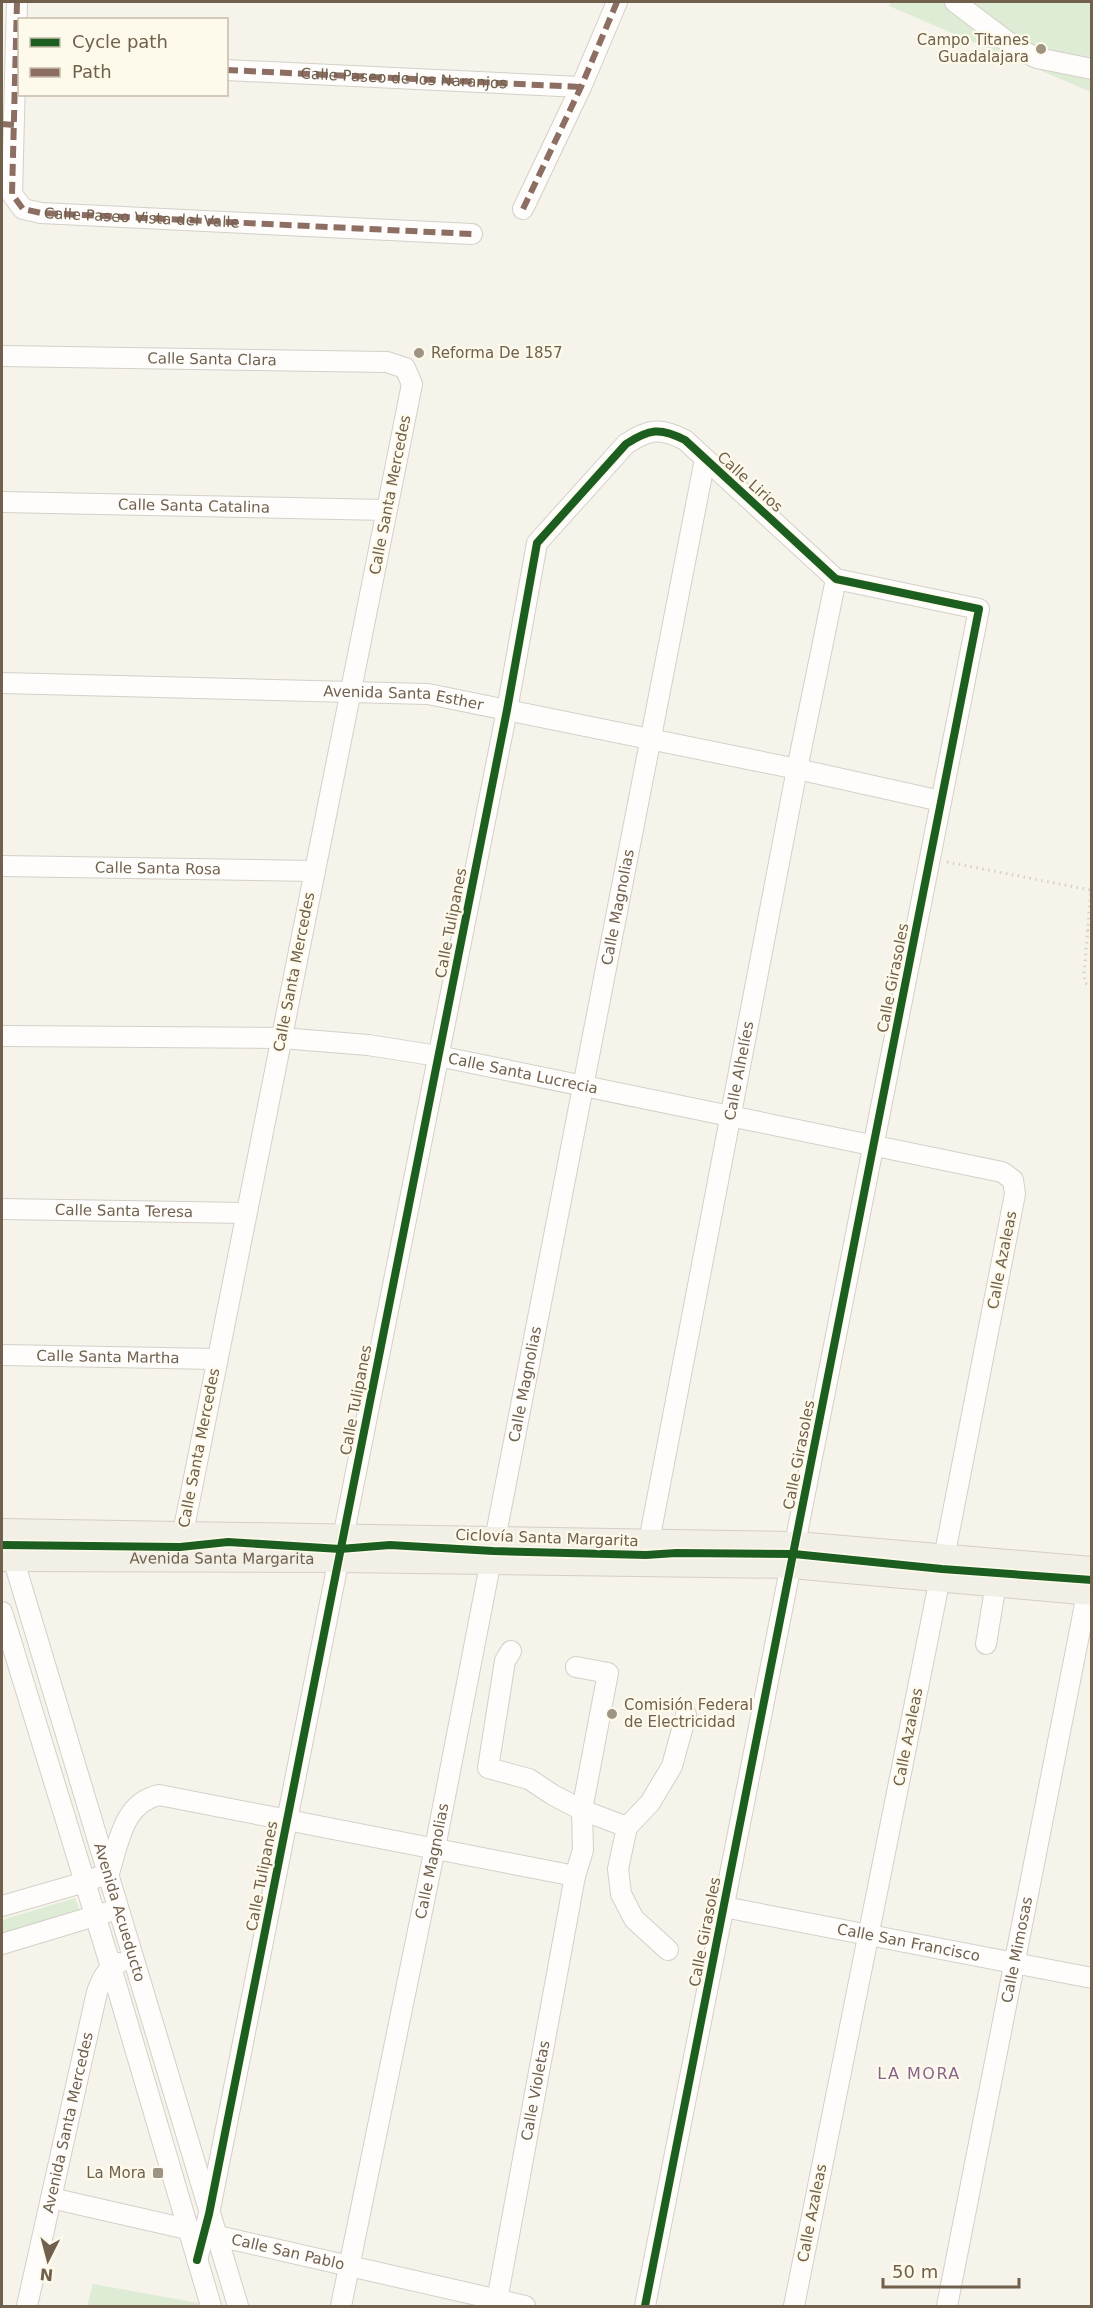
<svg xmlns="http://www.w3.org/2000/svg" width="1093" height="2308" viewBox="0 0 1093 2308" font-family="'DejaVu Sans',sans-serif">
<rect width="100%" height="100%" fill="#f5f3ea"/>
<g fill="#deecd5">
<path d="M891,2H1091V92L889,6Z"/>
<path d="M75,1898L80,1911L2,1935V1920Z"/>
<path d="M93,2284L198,2303L199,2306H87Z"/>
</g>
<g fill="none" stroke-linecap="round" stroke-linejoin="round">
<defs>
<g id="minor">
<path id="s1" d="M17,2L12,194L23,209L41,213L472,234"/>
<path d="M955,2L1016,48L1037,58L1092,69"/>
<path id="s2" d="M226,70L581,87"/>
<path d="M523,209L581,87L617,2"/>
<path id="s3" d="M2,356L387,362L405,368L412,384L180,1548"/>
<path id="s4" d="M2,502L386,510"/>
<path id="s5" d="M2,683L428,694L797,769L941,801"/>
<path id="s6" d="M2,866L315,871"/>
<path id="s7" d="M2,1036L281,1038L368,1045L438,1056L1002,1172L1013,1180L1015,1194L944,1558L794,2306"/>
<path id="s8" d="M2,1209L246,1213"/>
<path id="s9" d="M2,1355L217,1359"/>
<path id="s10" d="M646,1557L797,769L836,579"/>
<path id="s11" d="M13,1558L238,2306"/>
<path d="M2,1612L111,1967L211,2306"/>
<path d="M986,1644L996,1583"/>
<path d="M511,1651L505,1661L488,1768L529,1779L553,1795L582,1810L627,1827"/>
<path d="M2,1906L85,1882L109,1873C119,1842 123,1803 159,1795L575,1876"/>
<path id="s12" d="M724,1907L1092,1978"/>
<path d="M2,1944L108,1912"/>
<path d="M668,1950L634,1919L621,1894L618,1869L627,1827L650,1803L672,1766L686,1715"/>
<path id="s13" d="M51,2198L525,2306"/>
<path d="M197,2260L209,2214L507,710L537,543L626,444C649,429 660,427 685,440L836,579L979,609L645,2306"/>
<path id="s14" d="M27,2306L97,1992C102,1979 106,1969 119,1963"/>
<path id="s15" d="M341,2306L435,1848L705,459"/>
<path id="s16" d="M496,2306L575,1876L583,1850L582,1810L608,1673L576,1667"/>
<path id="s17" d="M947,2306L1090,1579"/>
</g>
<g id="major">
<path d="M2,1532L796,1545L1092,1570"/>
<path id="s18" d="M2,1558L338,1559L792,1565L1092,1592"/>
</g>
</defs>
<use href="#minor" stroke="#d4d0c8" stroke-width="22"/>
<use href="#major" stroke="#d4cfc6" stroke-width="28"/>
<g stroke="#d7d1cb" stroke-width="3" stroke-dasharray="1.5 4.5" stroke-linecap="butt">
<path d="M947,862L1090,890"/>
<path d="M1092,876L1084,976L1085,983L1092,986"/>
<path d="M1087,930L1092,934"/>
</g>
<use href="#minor" stroke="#fefdfc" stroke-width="20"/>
<use href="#major" stroke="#f1efe6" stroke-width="26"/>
<g stroke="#8d6e63" stroke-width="6" stroke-dasharray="12 6" stroke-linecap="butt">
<path d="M17,2L12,194L23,209L41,213L472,234"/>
<path d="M226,70L581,87"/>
<path d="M2,124L14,125"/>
<path d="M523,209L581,87L617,2"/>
</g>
<defs>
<g id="cycleway">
<path d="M2,1545L180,1547L228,1542L340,1549L390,1545L493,1551L646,1555L676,1553L794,1554L942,1569L1092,1580"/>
<path d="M197,2260L209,2214L507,710L537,543L626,444C649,429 660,427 685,440L836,579L979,609L645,2306"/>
</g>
</defs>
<use href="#cycleway" stroke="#fefaeb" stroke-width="11"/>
<use href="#cycleway" stroke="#1b5e20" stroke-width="8"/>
</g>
<g fill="#9f9383" stroke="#fefaeb" stroke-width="2">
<circle cx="1041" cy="49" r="6"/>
<circle cx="419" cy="353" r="6"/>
<circle cx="612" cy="1714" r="6"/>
<rect x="152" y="2167" width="12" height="12" rx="3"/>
</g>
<g text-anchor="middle" stroke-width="4.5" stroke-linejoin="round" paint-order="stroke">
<g font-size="15" fill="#71604c" stroke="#fefaeb" text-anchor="end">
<text x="1029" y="45">Campo Titanes<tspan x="1029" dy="17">Guadalajara</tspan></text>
<text x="431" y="358" text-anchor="start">Reforma De 1857</text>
<text x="624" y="1710" text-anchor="start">Comisión Federal<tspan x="624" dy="17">de Electricidad</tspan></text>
<text x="146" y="2178">La Mora</text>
</g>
<g font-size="15" fill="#71604c" stroke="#fefaeb">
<text dy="5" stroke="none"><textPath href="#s2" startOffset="178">Calle Paseo de los Naranjos</textPath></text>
<text dy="5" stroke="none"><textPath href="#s1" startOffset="330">Calle Paseo Vista del Valle</textPath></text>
<text dy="5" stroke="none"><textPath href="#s3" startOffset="210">Calle Santa Clara</textPath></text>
<text transform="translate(750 482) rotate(42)" y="5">Calle Lirios</text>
<text transform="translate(390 495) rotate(-79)" y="5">Calle Santa Mercedes</text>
<text dy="5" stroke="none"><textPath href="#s4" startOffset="192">Calle Santa Catalina</textPath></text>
<text dy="5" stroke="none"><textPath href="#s5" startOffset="402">Avenida Santa Esther</textPath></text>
<text dy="5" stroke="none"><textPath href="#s6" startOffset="156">Calle Santa Rosa</textPath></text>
<text dy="5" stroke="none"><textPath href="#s15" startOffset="1426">Calle Magnolias</textPath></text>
<text transform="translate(451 923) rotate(-79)" y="5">Calle Tulipanes</text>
<text transform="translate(294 972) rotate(-79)" y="5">Calle Santa Mercedes</text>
<text transform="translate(893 978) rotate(-79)" y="5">Calle Girasoles</text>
<text dy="5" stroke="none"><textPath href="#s10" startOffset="495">Calle Alhelíes</textPath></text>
<text dy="5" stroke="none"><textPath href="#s7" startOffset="524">Calle Santa Lucrecia</textPath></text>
<text dy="5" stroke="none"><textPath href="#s8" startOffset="122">Calle Santa Teresa</textPath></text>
<text transform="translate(1002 1260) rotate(-79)" y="5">Calle Azaleas</text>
<text dy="5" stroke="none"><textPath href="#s9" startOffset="106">Calle Santa Martha</textPath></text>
<text dy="5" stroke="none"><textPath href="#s15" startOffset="940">Calle Magnolias</textPath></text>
<text transform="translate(356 1400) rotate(-79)" y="5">Calle Tulipanes</text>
<text transform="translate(199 1448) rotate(-79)" y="5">Calle Santa Mercedes</text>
<text transform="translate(799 1455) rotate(-79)" y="5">Calle Girasoles</text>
<text transform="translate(547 1538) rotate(2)" y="5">Ciclovía Santa Margarita</text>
<text dy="5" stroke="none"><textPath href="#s18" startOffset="220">Avenida Santa Margarita</textPath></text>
<text transform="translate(908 1737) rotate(-79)" y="5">Calle Azaleas</text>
<text dy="5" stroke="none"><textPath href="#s15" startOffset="454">Calle Magnolias</textPath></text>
<text transform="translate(262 1876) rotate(-79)" y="5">Calle Tulipanes</text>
<text dy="5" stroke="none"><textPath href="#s11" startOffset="370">Avenida Acueducto</textPath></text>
<text transform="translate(705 1932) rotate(-79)" y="5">Calle Girasoles</text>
<text dy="5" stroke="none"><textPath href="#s12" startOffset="188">Calle San Francisco</textPath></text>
<text dy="5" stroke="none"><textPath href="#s17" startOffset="363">Calle Mimosas</textPath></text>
<text dy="5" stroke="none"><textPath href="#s16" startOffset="219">Calle Violetas</textPath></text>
<text dy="5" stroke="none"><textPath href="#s14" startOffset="188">Avenida Santa Mercedes</textPath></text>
<text transform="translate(812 2213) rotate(-79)" y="5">Calle Azaleas</text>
<text dy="5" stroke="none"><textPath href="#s13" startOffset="243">Calle San Pablo</textPath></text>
</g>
<g font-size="16" letter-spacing="1.5" fill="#88648d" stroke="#fefaeb">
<text x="919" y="2079">LA MORA</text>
</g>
</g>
<rect width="1093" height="2308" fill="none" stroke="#71604c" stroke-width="6"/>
<rect x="18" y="18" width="210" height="78" fill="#fefaeb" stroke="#c6bcab" stroke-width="1.5"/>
<rect x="30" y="38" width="30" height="9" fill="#1b5e20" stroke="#c6bcab" stroke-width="1.5"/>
<text x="72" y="48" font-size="18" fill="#71604c">Cycle path</text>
<rect x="30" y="68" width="30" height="9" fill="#8d6e63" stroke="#c6bcab" stroke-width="1.5"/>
<text x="72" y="78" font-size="18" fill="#71604c">Path</text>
<g transform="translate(48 2260) rotate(186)" stroke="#fefaeb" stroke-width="4.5" paint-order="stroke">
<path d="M0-4.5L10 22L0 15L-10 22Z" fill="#71604c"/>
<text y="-9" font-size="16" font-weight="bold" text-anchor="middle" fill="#71604c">N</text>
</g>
<path d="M883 2278v9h136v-9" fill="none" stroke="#71604c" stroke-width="3"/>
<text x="892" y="2278" font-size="18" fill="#71604c" stroke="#fefaeb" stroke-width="4.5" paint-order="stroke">50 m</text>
</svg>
